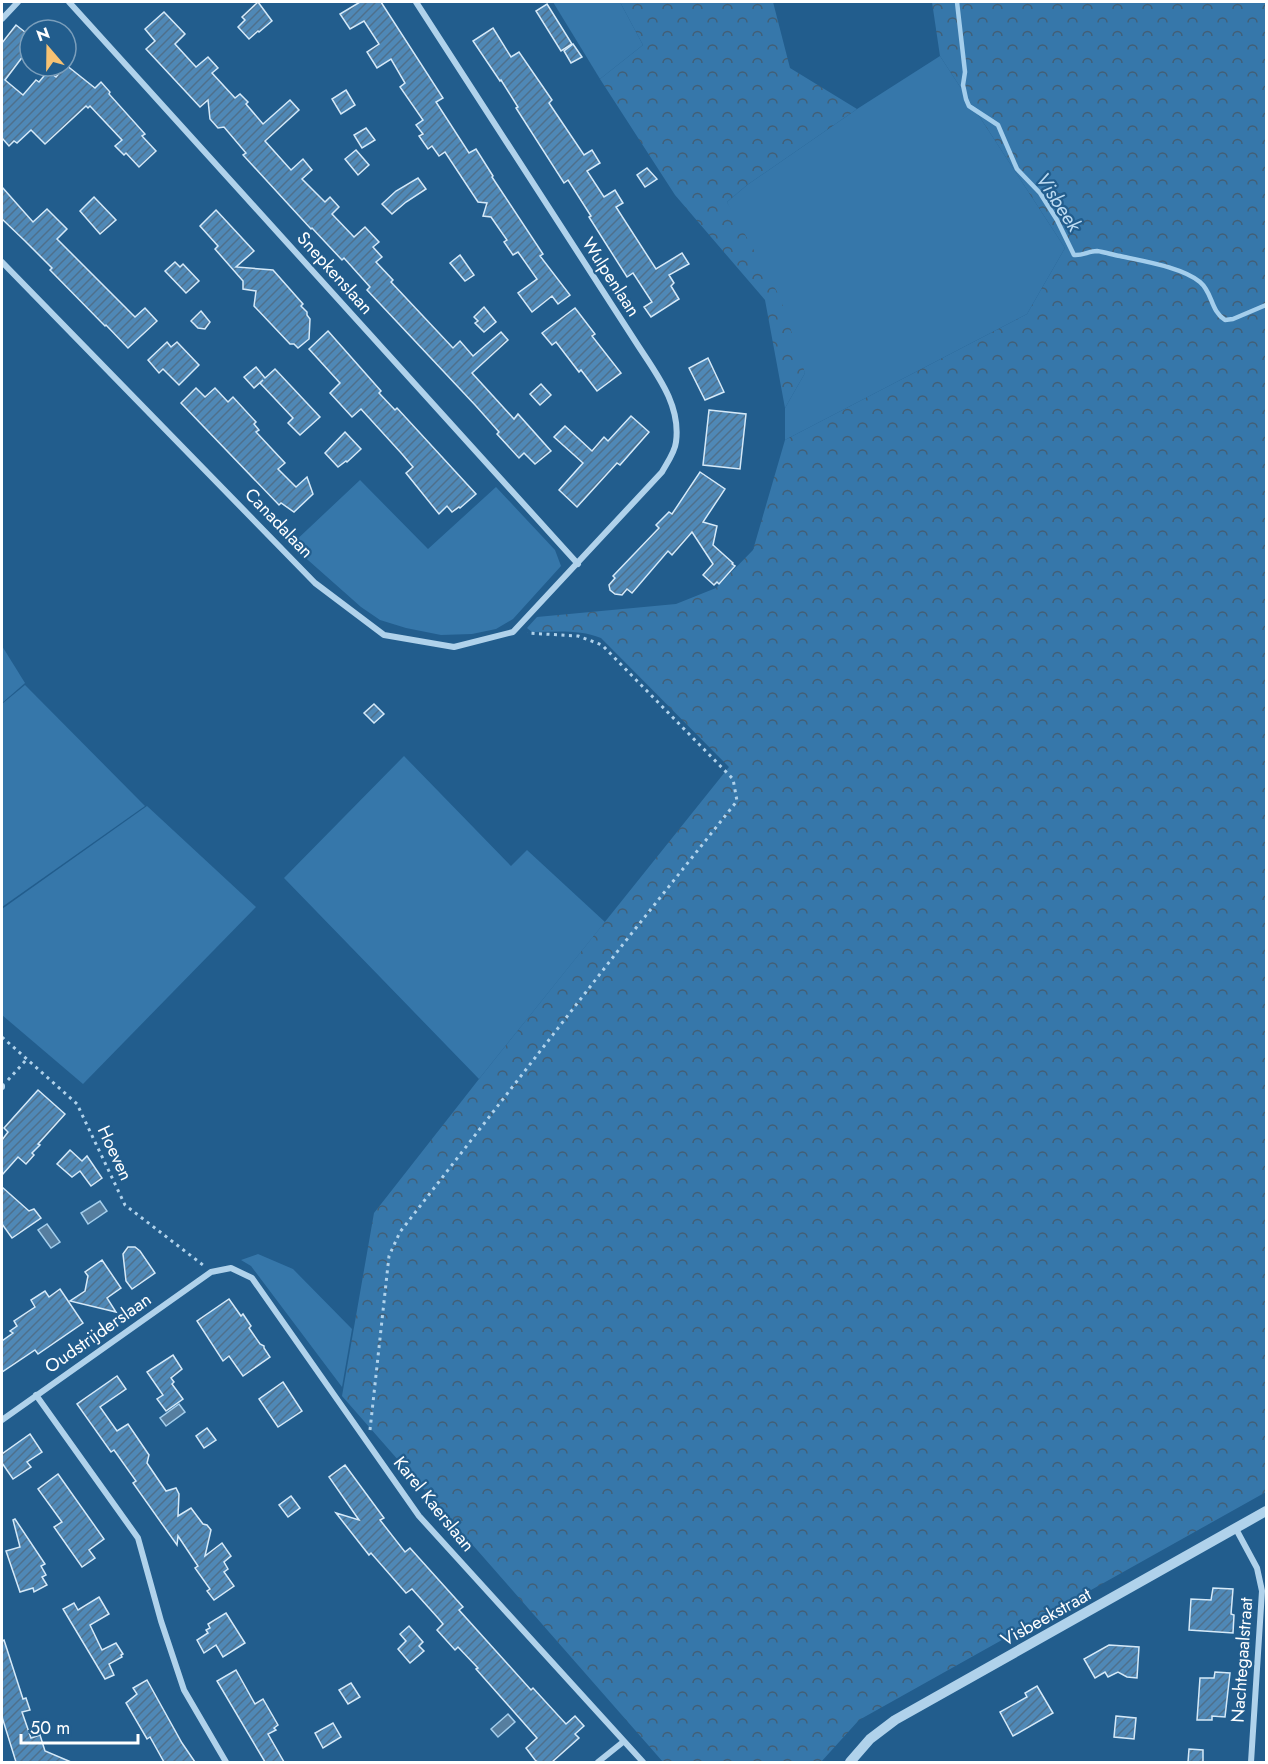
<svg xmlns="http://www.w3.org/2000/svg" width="1268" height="1764" viewBox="0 0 1268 1764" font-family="Jost,sans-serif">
<defs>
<pattern id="forest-crowns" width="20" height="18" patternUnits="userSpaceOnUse" patternTransform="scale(1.5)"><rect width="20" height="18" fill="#3677aa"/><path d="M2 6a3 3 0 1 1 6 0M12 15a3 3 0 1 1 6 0" fill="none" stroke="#425f76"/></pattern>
<pattern id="building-hatch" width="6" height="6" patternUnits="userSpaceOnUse" patternTransform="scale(1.5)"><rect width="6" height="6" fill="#4f88b6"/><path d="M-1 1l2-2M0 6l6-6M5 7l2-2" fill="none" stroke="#4e708c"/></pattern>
</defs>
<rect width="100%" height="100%" fill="#225d8d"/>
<g fill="#3677aa">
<path d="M553,2H620L643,45L600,79Z"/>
<path d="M940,56L1065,248L1027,314L785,440V408L805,373L727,202L747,185L857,109Z"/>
<path d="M360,480L428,549L496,487L555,550L561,566L513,619L496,629L472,634L441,635L406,628L380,620L361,607L291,545Z"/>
<path d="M2,646L25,683L2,703Z"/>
<path d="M25,685L145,806L2,907V704Z"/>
<path d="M404,756L511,866L527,850L605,922L479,1079L284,878Z"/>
<path d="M147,806L256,907L83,1084L2,1015V909Z"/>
<path d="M258,1254L293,1269L352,1329L342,1387L251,1266L241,1260Z"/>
</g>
<g fill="url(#forest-crowns)">
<path d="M620,2H773L790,68L857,109L747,185L727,202L780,297L805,373L785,408L765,300L675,195L600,79L643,45Z"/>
<path d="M932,2H1266V1492L859,1720L821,1762H663L342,1396L374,1213L479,1079L729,767L601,638C579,629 555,632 532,632L527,628L537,617L676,604L716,588L753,550L785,440L1027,314L1065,248L940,56Z"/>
</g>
<g fill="#567e9f" stroke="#a4ceec" stroke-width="1.5">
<path d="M100,1201L107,1211L88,1224L81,1213Z"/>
<path d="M47,1224L60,1242L51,1248L38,1230Z"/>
<path d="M179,1404L185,1412L166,1426L160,1418Z"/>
<path d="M508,1714L515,1722L498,1737L491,1729Z"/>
</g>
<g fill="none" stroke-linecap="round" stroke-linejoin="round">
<path stroke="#a4ceec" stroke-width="4.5" d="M957,2L965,72L963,85L966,99L969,106L998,125L1017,169L1040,193L1057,220L1074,255C1082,256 1089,251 1097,251C1105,252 1113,255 1120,256C1142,261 1182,267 1200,282C1213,293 1210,310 1225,320L1233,319L1266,305"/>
</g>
<g fill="url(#building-hatch)" stroke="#d5e9f8" stroke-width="1.5">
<path d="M258,2L272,21L259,32L258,31L249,39L238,27L245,20L242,17Z"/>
<path d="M360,2H381L443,98L436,102L469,153L476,149L493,176L492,177L543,254L540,256L570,295L558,304L552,296L532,312L518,293L537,279L518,252L513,255L504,242L507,240L491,217L483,216L487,203L478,202L445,152L439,156L432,146L428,149L419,136L423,134L416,125L423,120L400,87L405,83L391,59L377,68L367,52L379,44L364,21L350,29L340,14Z"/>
<path d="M547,4L572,44L561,51L536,11Z"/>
<path d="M164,12L185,34L175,44L196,67L208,57L218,68L212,73L235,98L240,94L248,102L246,104L263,124L290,100L299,110L265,141L291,170L303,159L312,170L302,179L325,202L330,197L339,207L332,214L354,237L365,227L379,242L373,247L382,257L376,262L393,280L391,282L453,348L460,341L473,356L501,332L508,340L472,373L514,419L518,414L551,451L535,464L524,453L519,458L497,434L499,432L476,406L367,290L370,287L344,258L342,260L312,228L311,229L243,155L246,153L224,127L218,128L210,119L208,100L200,107L146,49L155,41L145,29Z"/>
<path d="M16,25L30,36V47L5,80L23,95L36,80L39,82L48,71L56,77L66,65L95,88L101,82L110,92L109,94L145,134L142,136L156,151L139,167L126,153L124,155L115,146L122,140L90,106L88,108L86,106L45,144L31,130L17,143L14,141L9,146L2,138V43Z"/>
<path d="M493,28L511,57L519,52L552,100L549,103L584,155L592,150L600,163L587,171L604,197L615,190L623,203L616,207L656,269L682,253L689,264L669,275L674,283L671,286L679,299L651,317L644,307L652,302L633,273L627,277L589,217L591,216L568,180L564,183L516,108L518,107L501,80L500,81L473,41Z"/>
<path d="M573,44L582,57L571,63L564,51Z"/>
<path d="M346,90L355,105L341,114L332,99Z"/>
<path d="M366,128L375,140L362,148L354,135Z"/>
<path d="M356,150L369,165L358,175L345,159Z"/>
<path d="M647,168L657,179L645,187L637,175Z"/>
<path d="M418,178L426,189L406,202L392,214L382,204L396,191Z"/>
<path d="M2,187L33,222L47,209L67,229L57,239L135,317L145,308L157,321L128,348L106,325L105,326L50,270L52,268L25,241L2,219Z"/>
<path d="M94,197L116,220L100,234L80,211Z"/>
<path d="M216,210L254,251L236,267L273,270L303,304L301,306L307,312V315L310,319L309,339L298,348L294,344H290L254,306L256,291L243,289V281L215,249L218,246L200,226Z"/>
<path d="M460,255L474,275L465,281L450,263Z"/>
<path d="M175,262L180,267L183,264L199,281L186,293L165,271Z"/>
<path d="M484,307L496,322L484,332L475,323L478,321L474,317Z"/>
<path d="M575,308L595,334L592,336L621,373L597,391L581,370L579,372L556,342L552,345L542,333Z"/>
<path d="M201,311L210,322L205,329L198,328L191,321Z"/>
<path d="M328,331L381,391L379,393L395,410L397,408L476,494L460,508L459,507L452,512L447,506L439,514L406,473L413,467L402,454L361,409L352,417L330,393L340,383L309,349Z"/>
<path d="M167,342L171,347L177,342L199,365L179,385L163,369L159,373L148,360Z"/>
<path d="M708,358L724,392L705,400L689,368Z"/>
<path d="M256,367L265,378L275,369L320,417L300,435L288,423L293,418L260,383L263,380L254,388L244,377Z"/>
<path d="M541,384L551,395L540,405L530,394Z"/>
<path d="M196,388L205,397L215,388L228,402L233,397L256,422L254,424L259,430L256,432L285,463L278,469L296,487L307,477L313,494L294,512L281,503L279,505L181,403Z"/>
<path d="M709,410L746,414L740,469L703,465Z"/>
<path d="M631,416L649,432L620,465L617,463L577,507L559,490L583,463L554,437L565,426L592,451L604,437L608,441Z"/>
<path d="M345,432L361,449L347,462L346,461L338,467L325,453Z"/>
<path d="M700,472L725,489L703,522L717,526L713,545L733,563L732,564L735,566L719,584L717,582L714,585L703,575L713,564L692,532L672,555L668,551L632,593L627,589L622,595L615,594L610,590L609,585L615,578L613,576L659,528L656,525L669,512L672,514Z"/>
<path d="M374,704L384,714L374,723L364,713Z"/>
<path d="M38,1090L65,1114L38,1144L40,1145L32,1153L34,1155L26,1164L18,1157L2,1175V1140L8,1132L4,1128Z"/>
<path d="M70,1150L82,1161L87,1156L102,1178L91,1186L80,1171L72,1177L57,1164Z"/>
<path d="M2,1187L29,1211L34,1209L41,1218L12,1238L2,1224Z"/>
<path d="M128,1247H135L140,1251L155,1273L132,1289L126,1281L123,1254Z"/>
<path d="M102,1260L121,1288L107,1298L116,1312L70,1301L85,1291L88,1276L85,1272Z"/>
<path d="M60,1289L83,1323L38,1354L35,1350L2,1372V1341L13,1333L10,1331L17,1326L14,1321L35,1307L31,1300L45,1291L49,1297Z"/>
<path d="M229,1299L241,1316L243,1314L251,1326L249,1328L260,1344L264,1346V1348L270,1357L243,1376L229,1356L223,1361L197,1321Z"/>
<path d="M173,1355L182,1369L171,1378L174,1382L172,1384L183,1399L166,1411L157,1399L163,1395L147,1372Z"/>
<path d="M117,1376L126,1389L100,1407L117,1431L128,1424L149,1455L147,1463L166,1491L176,1488L179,1494L178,1516L191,1508L203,1524L207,1525L211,1530L205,1556L222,1543L231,1556L224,1562L228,1569L224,1572L234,1586L214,1600L207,1591L210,1589L195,1568L198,1566L178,1536L177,1545L133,1483L136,1481L114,1450L111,1452L77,1404Z"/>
<path d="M283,1382L302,1411L278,1427L259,1399Z"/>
<path d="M207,1428L216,1440L204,1448L196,1436Z"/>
<path d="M30,1434L42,1452L27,1462L31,1467L13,1479L2,1463V1454Z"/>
<path d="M345,1465L384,1518L380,1520L405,1552L410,1548L463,1607L459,1610L531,1690L533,1688L566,1724L575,1716L584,1726L575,1734L579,1738L552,1762H538L535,1760L526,1748L537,1738L476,1669L478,1668L458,1647L455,1650L437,1630L443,1624L438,1618L412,1589L406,1593L371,1553L369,1555L336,1513L359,1520L329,1477Z"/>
<path d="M58,1474L104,1539L89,1550L95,1558L82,1567L54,1527L62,1522L38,1489Z"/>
<path d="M291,1496L300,1508L288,1517L279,1505Z"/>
<path d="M15,1519L45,1564L41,1566L46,1575L42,1577L47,1585L34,1592L33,1588L20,1592L6,1551L20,1547L13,1520Z"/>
<path d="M1213,1588L1233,1589L1231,1614L1234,1615L1233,1633L1189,1630L1191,1599L1211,1600Z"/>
<path d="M99,1597L109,1614L90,1625L102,1650L116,1643L123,1654L121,1655L122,1657L109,1664L114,1675L105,1679L63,1609L74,1603L78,1610Z"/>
<path d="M226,1613L245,1643L223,1657L216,1645L204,1653L197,1640L208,1633L206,1630L210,1628L208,1624Z"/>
<path d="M409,1626L423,1642L419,1646L424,1651L410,1663L398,1649L406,1641L400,1634Z"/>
<path d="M4,1640L23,1699L26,1698L30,1710L22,1712L31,1738L40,1735L45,1751L71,1762H16L2,1717V1641Z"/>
<path d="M1109,1645L1139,1647L1137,1678L1127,1677L1118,1672L1108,1677L1105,1672L1095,1678L1084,1659Z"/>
<path d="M236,1670L255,1704L263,1699L278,1725L274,1728L276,1730L268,1734L284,1762H265L217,1681Z"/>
<path d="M1215,1672L1230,1673L1225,1717L1212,1716V1720H1197L1200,1678H1214Z"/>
<path d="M147,1680L182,1743L195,1762H164L150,1737L147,1739L126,1703L137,1694L133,1688Z"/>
<path d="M351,1683L360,1697L348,1704L339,1690Z"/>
<path d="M1037,1686L1053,1713L1013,1736L1000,1712L1027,1697L1025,1693Z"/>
<path d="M1116,1716L1136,1718L1134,1739L1114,1737Z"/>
<path d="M333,1723L341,1737L323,1748L315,1733Z"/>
<path d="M1189,1749L1203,1750V1762H1188Z"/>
</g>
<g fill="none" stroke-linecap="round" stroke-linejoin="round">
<g stroke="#b0d2eb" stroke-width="3" stroke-dasharray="3 4.5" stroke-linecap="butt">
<path d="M2,1037L77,1104L125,1205L203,1265"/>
<path d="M8,1080L27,1059"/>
<path d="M370,1430L389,1256L400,1232L624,943L737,801L733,779L602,645L578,636L527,633"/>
</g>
<g stroke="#b0d2eb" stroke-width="6">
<path d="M69,2L578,564"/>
<path d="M2,19L18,2"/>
<path d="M2,262L315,583L384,635L454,647L513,632L662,472C667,463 675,452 676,442C681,406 658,376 639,347L416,2"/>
<path d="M2,1087V1086"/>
<path d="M36,1395L138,1538L161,1621L184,1690L226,1762"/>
<path d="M2,1420L211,1272L231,1268L252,1278L419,1516L643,1762"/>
<path d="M1236,1529L1257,1568L1262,1591L1251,1762"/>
<path d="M598,1762L623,1742"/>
</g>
<path stroke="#b0d2eb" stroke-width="10" d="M850,1762L870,1739L895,1720L1266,1511"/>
</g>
<g text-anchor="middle" stroke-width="4.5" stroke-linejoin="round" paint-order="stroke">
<g font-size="18" fill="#fff" stroke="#225d8d">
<text transform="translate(335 273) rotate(48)" y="6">Snepkenslaan</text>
<text transform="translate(611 277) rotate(57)" y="6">Wulpenlaan</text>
<text transform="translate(279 523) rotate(46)" y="6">Canadalaan</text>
<text transform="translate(115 1153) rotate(65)" y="6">Hoeven</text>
<text transform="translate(98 1333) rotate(-35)" y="6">Oudstrijderslaan</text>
<text transform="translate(434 1504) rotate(51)" y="6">Karel Kaerslaan</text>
<text transform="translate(1046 1617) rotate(-29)" y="6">Visbeekstraat</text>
<text transform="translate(1242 1660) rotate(-86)" y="6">Nachtegaalstraat</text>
</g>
<g font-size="20" font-style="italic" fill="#bcdbf2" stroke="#225d8d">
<text transform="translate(1059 202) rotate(57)" y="7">Visbeek</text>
</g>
</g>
<rect width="1268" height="1764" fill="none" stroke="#ffffff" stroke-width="6"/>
<g transform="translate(48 48) rotate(340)"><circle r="28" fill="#225d8d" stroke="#7a9ebb" stroke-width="1.5"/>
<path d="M0-4.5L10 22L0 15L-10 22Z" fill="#f7c273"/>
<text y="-9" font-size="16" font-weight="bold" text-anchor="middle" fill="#ffffff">N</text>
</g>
<path d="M21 1734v9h117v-9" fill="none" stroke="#ffffff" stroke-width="3"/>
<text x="30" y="1734" font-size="18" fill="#ffffff" stroke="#225d8d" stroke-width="4.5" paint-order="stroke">50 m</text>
</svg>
